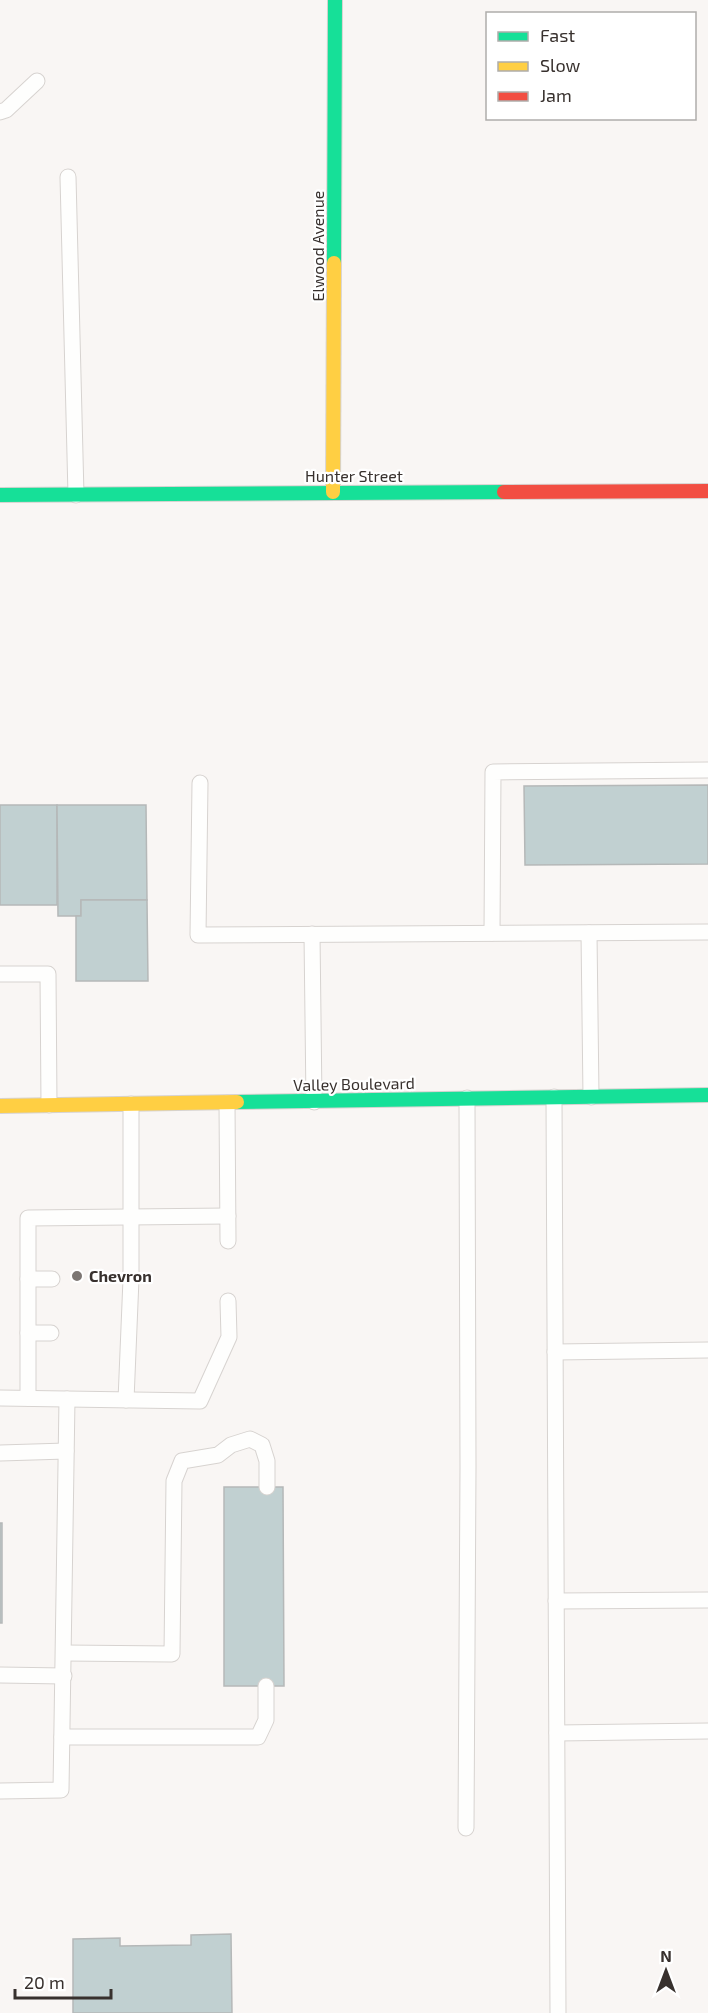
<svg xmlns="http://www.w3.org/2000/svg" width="708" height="2013" viewBox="0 0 708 2013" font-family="'Exo 2',sans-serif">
<rect width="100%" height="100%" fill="#f9f6f4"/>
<g fill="#c1d0d1" stroke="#b5b8b8" stroke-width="1.5">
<path d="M708,785V864L525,865L524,786Z"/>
<rect x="0" y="805" width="57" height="100"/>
<path d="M57,805H146L147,900H81V916H58Z"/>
<path d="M81,900H147L148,981H76V916H81Z"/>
<path d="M224,1487H283L284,1686H224Z"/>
<rect x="0" y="1523" width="2" height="100"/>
<path d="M231,1934L232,2013H73V1939L120,1938V1946L191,1945V1935Z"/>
</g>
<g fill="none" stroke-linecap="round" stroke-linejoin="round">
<defs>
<g id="lane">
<path d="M0,112L6,110L37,81"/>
<path d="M68,177L76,495"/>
<path d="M200,783L198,935L708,932"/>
<path d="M492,933L493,772L708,770"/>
<path d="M589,933L591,1097"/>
<path d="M312,934L314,1102"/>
<path d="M0,974H48L49,1105"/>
<path d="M554,1097L558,2013"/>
<path d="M227,1103L228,1241"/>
<path d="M28,1279H52"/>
<path d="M28,1333H51"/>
<path d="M555,1352L708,1350"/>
<path d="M0,1398L200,1401L229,1337L228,1301"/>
<path d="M28,1398V1218L228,1216"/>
<path d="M126,1400L131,1279V1104"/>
<path d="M0,1453L66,1451"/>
<path d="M556,1601L708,1600"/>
<path d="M64,1653L172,1654L174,1481L182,1461L218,1455L231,1445L250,1439L262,1445L267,1461V1487"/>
<path d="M0,1675L64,1676"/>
<path d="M557,1733L708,1731"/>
<path d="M62,1737H258L266,1720V1686"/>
<path d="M0,1791L61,1790L67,1399"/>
<path d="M466,1828L468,1467L467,1098"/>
</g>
<g id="fast">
<path d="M334,263L335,0"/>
<path d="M0,495L504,492"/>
<path d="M237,1102L708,1095"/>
</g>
<g id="slow">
<path d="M333,492L334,263"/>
<path d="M0,1106L237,1102"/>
</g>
<path id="jam" d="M504,492L708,491"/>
</defs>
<use href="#lane" stroke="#d7d3d0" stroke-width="17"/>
<use href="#fast" stroke="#d7d3d0" stroke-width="16"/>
<use href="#slow" stroke="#d7d3d0" stroke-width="16"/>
<use href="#jam" stroke="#d7d3d0" stroke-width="16"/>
<use href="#lane" stroke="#fefefd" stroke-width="15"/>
<use href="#fast" stroke="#16e098" stroke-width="14"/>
<use href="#slow" stroke="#ffcf43" stroke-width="14"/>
<use href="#jam" stroke="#f24e42" stroke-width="14"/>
</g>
<circle fill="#7c7673" stroke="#fff" stroke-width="2" cx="77" cy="1276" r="6"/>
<g text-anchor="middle" stroke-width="4.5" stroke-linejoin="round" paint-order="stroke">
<g font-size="16" fill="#38312e" stroke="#fff">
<text transform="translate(318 246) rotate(-90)" y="6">Elwood Avenue</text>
<text x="354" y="482">Hunter Street</text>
<text transform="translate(354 1084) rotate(-1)" y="6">Valley Boulevard</text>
</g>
<g font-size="16" font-weight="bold" fill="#38312e" stroke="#fff" text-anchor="start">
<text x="89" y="1282">Chevron</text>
</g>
</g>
<rect x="486" y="12" width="210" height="108" fill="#ffffff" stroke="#afadab" stroke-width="1.5"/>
<rect x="498" y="32" width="30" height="9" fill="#16e098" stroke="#afadab" stroke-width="1.5"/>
<text x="540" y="42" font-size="18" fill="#38312e">Fast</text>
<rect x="498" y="62" width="30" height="9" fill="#ffcf43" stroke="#afadab" stroke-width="1.5"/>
<text x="540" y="72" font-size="18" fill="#38312e">Slow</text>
<rect x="498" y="92" width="30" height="9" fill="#f24e42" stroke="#afadab" stroke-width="1.5"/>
<text x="540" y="102" font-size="18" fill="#38312e">Jam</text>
<g transform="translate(666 1971)" stroke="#ffffff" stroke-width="4.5" paint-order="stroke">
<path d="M0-4.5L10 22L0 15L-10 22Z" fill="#38312e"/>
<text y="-9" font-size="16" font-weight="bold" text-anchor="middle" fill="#38312e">N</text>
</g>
<path d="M15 1989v9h96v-9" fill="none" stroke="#38312e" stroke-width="3"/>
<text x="24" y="1989" font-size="18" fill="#38312e" stroke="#ffffff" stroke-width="4.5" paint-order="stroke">20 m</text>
</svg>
